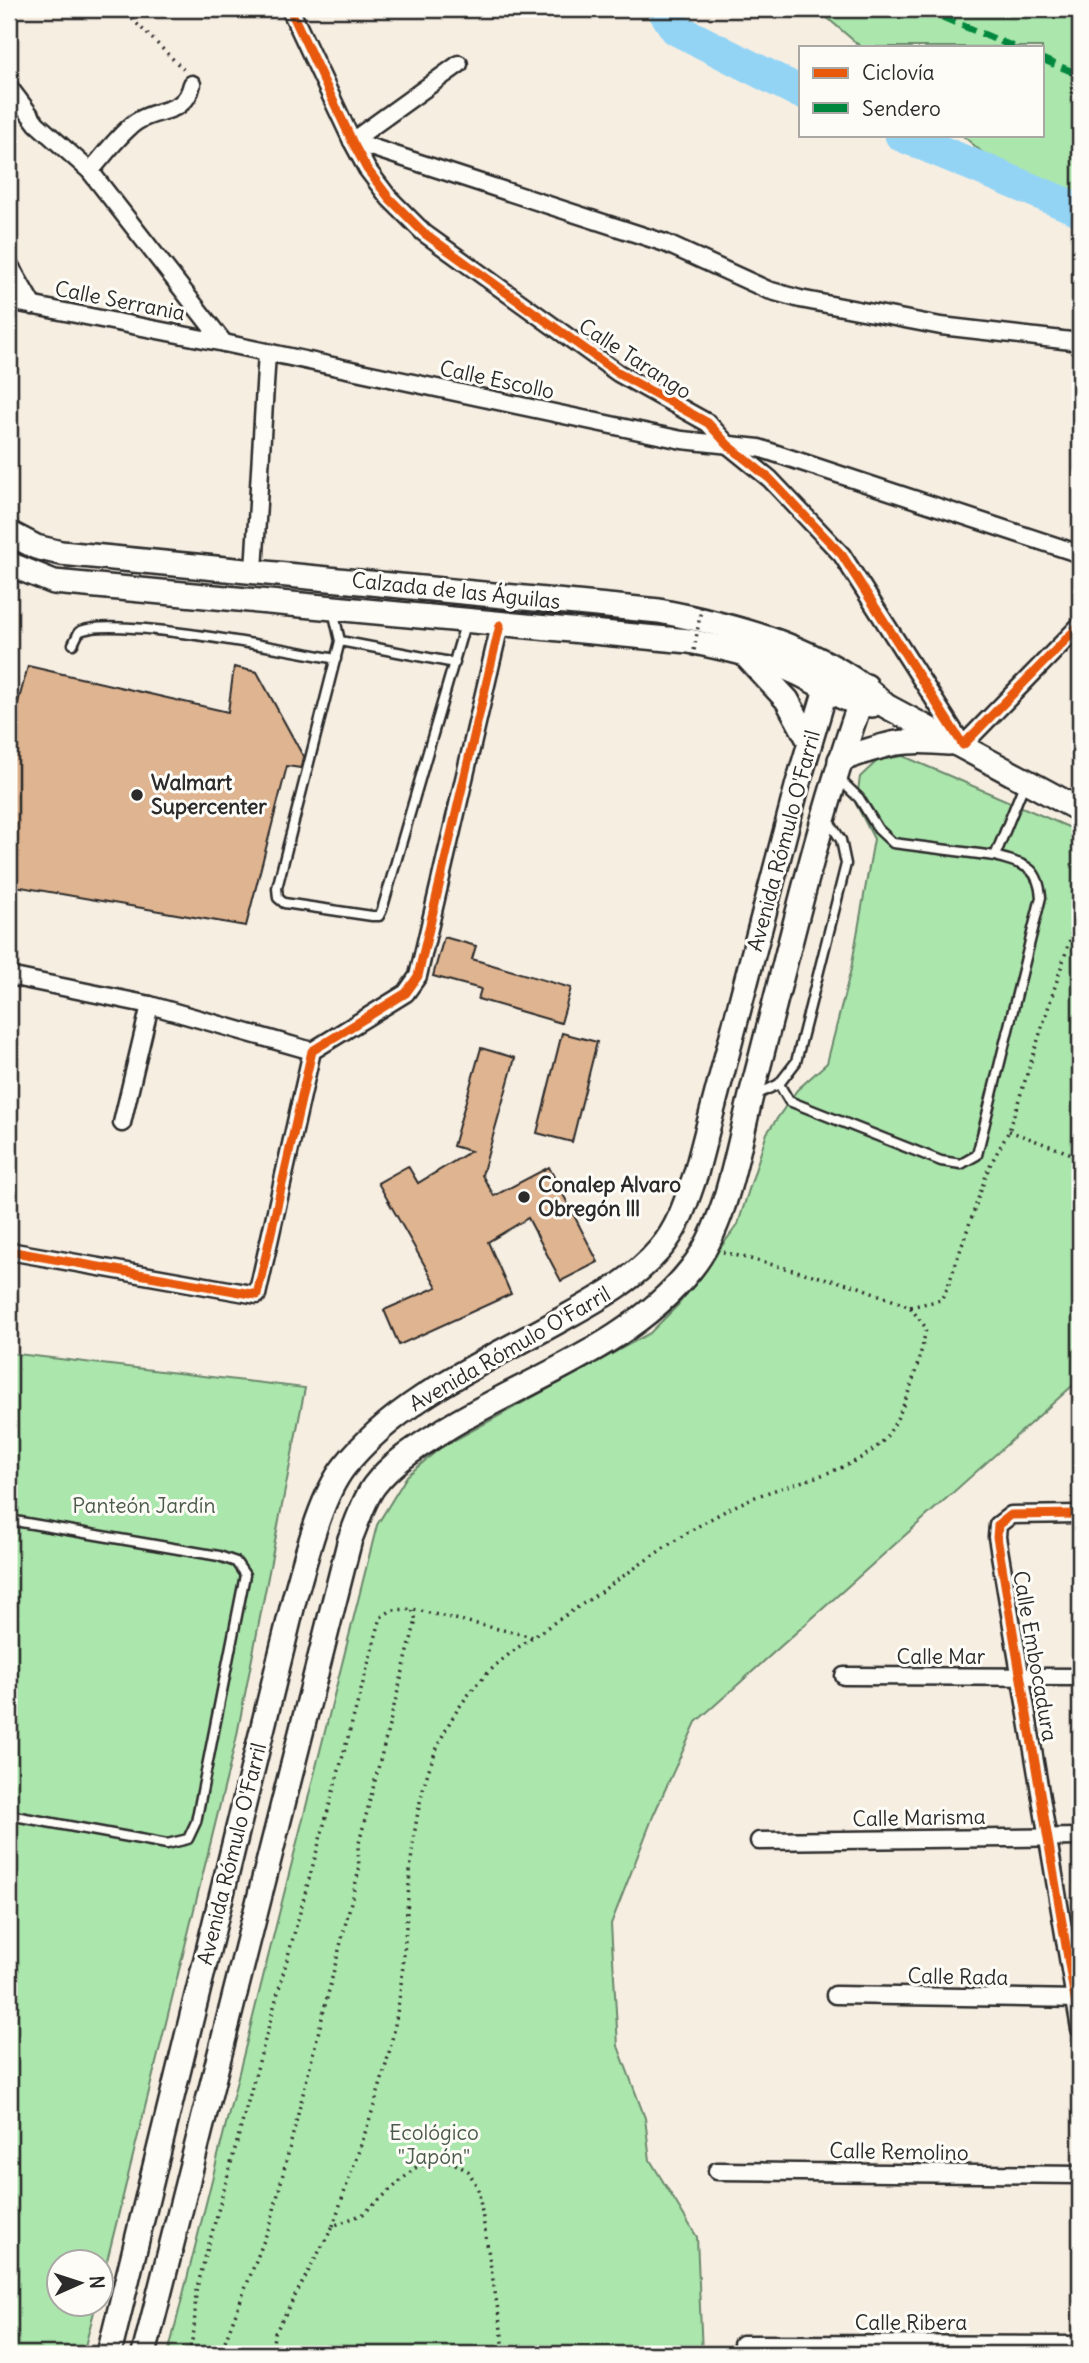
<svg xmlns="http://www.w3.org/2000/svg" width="1089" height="2363" viewBox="0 0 1089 2363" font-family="Delius,sans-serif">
<rect width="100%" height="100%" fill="#f7eee2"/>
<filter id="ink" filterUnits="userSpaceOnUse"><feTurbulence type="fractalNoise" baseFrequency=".0143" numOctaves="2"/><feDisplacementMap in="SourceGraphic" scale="14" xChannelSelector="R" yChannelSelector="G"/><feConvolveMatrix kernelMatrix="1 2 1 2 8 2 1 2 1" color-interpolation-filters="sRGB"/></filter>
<g filter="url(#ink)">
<g fill="#abe6ac" stroke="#6b886c" stroke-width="2">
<path d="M817,9H1080V219L1004,171L962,135H1042V47H861Z"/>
<path d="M903,756L1080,832V1379L696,1722L654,1814L611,1924L618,2046L645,2118L650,2160L697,2237L702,2354H168L377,1525L407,1476L440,1448L650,1333L678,1305L738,1224L767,1133L797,1090L827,1063L851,969L874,839L856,804L860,777L878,760Z"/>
<path d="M9,1353L305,1388L236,1740L102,2281V2262H60V2304H96L83,2354H9Z"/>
</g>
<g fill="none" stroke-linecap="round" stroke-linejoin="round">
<g stroke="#93d4f5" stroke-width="33">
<path d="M663,9L676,29L800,92"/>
<path d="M901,135L1080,210"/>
</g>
</g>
<g fill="#dfb490" stroke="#2b2b2b" stroke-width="2">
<path d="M28,666L228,712L234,667L257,672L303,756L301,768L287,766L246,926L9,885V736Z"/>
<path d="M444,937L476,946L472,959L571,988L561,1023L478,999L481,989L433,976Z"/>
<path d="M562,1033L597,1042L572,1142L537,1133Z"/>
<path d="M481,1048L515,1058L482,1175L494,1196L549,1167L598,1262L561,1281L528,1218L488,1242L511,1294L399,1345L384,1310L437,1287L378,1183L408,1166L418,1183L471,1151L453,1146Z"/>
</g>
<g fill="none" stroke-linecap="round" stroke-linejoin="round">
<defs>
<g id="lane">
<path d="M333,610L340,641L277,888L278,898L284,903L372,916H379L382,910L465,624"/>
<path d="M340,641L455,663"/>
<path d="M73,644L79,632C109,614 293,651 336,659"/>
<path d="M838,778L859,798L878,829L893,843L995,856"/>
<path d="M779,1084L789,1101L941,1161L961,1164L977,1155L1041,897C1038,864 1023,865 995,856L1025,782"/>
<path d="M756,1095L779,1084L796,1062L846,864L841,840L828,820"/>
<path d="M9,1520L219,1556L236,1562L245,1575L196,1822L188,1839L167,1844L9,1815"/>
</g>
<g id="street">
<path d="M290,9L352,141L367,169L389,198L424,233L618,373L708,423L728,445L770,479L842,555L963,745L1080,625"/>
<path d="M9,87L37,124L90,171L224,343"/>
<path d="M352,141L665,243L768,290L800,299L941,326L1080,342"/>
<path d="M352,141L459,64"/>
<path d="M90,171C104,156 119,134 136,122C158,107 185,116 192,84"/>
<path d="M9,264L33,306"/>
<path d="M9,301L224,343L682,440L759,448L1080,554"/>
<path d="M254,571L267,352"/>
<path d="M9,976L150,1005L312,1051"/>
<path d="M122,1123L150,1005"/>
<path d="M9,1251L257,1295L312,1051L406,993L418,976L500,625"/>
<path d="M1080,1514L1011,1515L998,1525L997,1537L1080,2029"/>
<path d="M844,1676L1080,1677"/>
<path d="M759,1841L1080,1837"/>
<path d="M835,1995L1080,1999"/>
<path d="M717,2171L1080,2175"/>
<path d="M742,2344L1080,2345"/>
</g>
<g id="secondary">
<path d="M9,533L36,547L61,553L659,611C737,626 828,649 886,706L1080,810"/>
<path d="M9,564L54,582L689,641C724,648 761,656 793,671C820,682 843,704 872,705"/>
<path d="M748,658L787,700L810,742"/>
<path d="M840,760C886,744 900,738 949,743"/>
<path d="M109,2354L295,1596C306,1558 320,1498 344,1467C398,1399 483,1363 557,1322C594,1301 632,1282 660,1249C679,1227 687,1199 696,1173L798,783L832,669"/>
<path d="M144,2354L350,1539C357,1523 363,1501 374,1486C392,1462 419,1446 444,1430C527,1378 629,1348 691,1269C728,1224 739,1140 754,1084C789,951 819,815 866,686"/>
</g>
</defs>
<use href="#lane" stroke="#2b2b2b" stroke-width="13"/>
<use href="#street" stroke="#2b2b2b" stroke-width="21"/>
<use href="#secondary" stroke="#2b2b2b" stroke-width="28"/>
<g stroke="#2b2b2b" stroke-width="3.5" stroke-dasharray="2 5" stroke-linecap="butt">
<path d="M122,9L185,71"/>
<path d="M1009,1131L1080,1157"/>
<path d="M910,1307L941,1300L948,1286L989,1167L1009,1131L1080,908"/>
<path d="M333,2226C355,2158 384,2089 396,2019C418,1894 391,1763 494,1667C523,1641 558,1621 590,1599C642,1564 690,1526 748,1500C786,1483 852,1473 882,1442C903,1419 921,1359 926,1328L910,1307L859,1287L723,1252"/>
<path d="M189,2354L194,2331L196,2291L381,1617L392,1610L412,1609L533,1637"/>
<path d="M220,2354L271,2222L359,1870L358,1847L416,1620L412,1609"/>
<path d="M270,2354L275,2333L333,2226L363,2214L415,2168L438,2160L455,2164L468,2171L478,2188L505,2354"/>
</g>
<use href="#lane" stroke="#fdfcf7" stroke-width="8"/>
<use href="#street" stroke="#fdfcf7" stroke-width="16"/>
<use href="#secondary" stroke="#fdfcf7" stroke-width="23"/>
<path stroke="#2b2b2b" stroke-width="3.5" stroke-dasharray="2 5" stroke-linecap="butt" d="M693,657L702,603"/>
<g stroke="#00873e" stroke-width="7" stroke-dasharray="14 7" stroke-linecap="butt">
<path d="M923,9L1014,47"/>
<path d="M1042,59L1080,75"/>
</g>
<defs>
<g id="cycleway">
<path d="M290,9L352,141L367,169L389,198L424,233L618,373L708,423L728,445L770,479L842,555L963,745L1080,625"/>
<path d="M9,1251L257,1295L312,1051L406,993L418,976L500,625"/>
<path d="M1080,1514L1011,1515L998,1525L997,1537L1080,2029"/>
</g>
</defs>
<use href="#cycleway" stroke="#fdfcf7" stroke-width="13"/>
<use href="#cycleway" stroke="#e8590c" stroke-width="9"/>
</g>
</g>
<g fill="#2b2b2b" stroke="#fdfcf7" stroke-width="2.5">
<circle cx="137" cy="795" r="7"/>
<circle cx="524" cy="1197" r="7"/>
</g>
<g text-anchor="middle" stroke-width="6" stroke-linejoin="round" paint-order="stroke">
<g font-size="21" fill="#2b2b2b" stroke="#fdfcf7">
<text transform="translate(120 301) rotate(11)" y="7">Calle Serrania</text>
<text transform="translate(635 359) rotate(33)" y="7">Calle Tarango</text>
<text transform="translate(497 380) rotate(12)" y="7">Calle Escollo</text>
<text transform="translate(456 591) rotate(6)" y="7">Calzada de las Águilas</text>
<text transform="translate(784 841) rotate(-75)" y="7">Avenida Rómulo O'Farril</text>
<text transform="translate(510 1349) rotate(-30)" y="7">Avenida Rómulo O'Farril</text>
<text transform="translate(1035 1656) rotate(80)" y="7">Calle Embocadura</text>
<text x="941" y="1664">Calle Mar</text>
<text transform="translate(919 1818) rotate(-1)" y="7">Calle Marisma</text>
<text transform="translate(232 1854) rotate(-76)" y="7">Avenida Rómulo O'Farril</text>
<text transform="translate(958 1977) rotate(1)" y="7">Calle Rada</text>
<text transform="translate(899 2152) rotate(1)" y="7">Calle Remolino</text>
<text x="911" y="2330">Calle Ribera</text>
</g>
<g font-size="21" font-weight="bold" fill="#2b2b2b" stroke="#fdfcf7" text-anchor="start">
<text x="151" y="790">Walmart<tspan x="151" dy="24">Supercenter</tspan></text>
<text x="538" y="1192">Conalep Alvaro<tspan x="538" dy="24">Obregón lll</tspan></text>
</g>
<g font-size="21" fill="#4b5a4b" stroke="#fdfcf7">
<text x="144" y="1513">Panteón Jardín</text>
<text x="434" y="2140">Ecológico<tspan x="434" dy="24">"Japón"</tspan></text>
</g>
</g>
<rect width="1089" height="2363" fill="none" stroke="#fdfcf7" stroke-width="35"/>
<rect x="18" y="18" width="1054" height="2328" fill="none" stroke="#2b2b2b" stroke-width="2.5" filter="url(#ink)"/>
<rect x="799" y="46" width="245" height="91" fill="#fdfcf7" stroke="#a9a8a5" stroke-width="2"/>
<rect x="813" y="68" width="35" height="10" fill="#e8590c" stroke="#a9a8a5" stroke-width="2"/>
<text x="862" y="80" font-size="21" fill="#2b2b2b">Ciclovía</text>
<rect x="813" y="103" width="35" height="10" fill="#00873e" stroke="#a9a8a5" stroke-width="2"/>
<text x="862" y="116" font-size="21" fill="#2b2b2b">Sendero</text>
<g transform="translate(80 2283) rotate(87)"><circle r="33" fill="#fdfcf7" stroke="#a9a8a5" stroke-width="2"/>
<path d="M0-5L12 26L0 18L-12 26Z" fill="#2b2b2b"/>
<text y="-10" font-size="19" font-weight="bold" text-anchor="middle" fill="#2b2b2b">N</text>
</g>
</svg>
